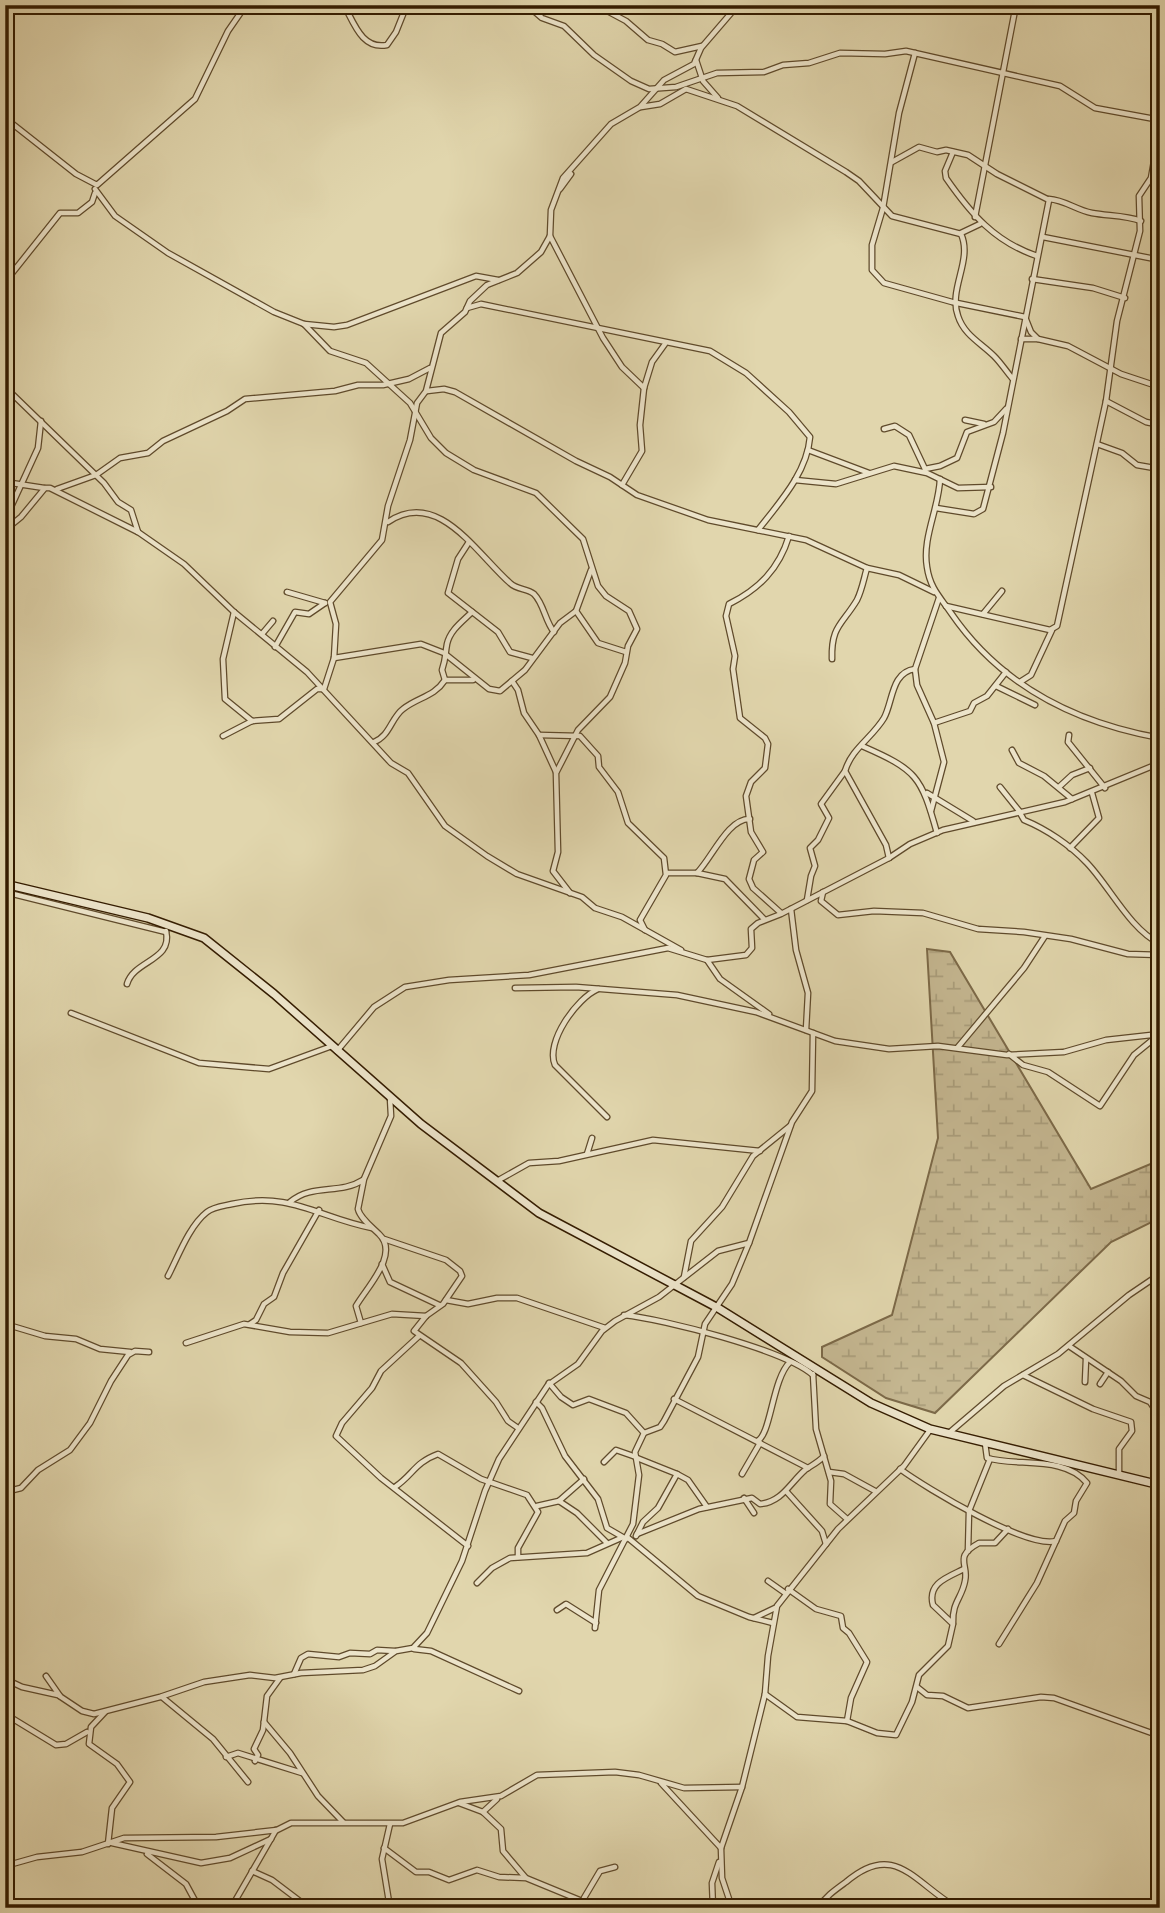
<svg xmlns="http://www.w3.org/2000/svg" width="1165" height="1913" viewBox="0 0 1165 1913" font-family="Alegreya,serif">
<defs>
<pattern id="wetland-marsh" width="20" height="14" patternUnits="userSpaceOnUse" patternTransform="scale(1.75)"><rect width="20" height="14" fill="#c4b690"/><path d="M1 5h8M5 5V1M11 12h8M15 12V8" fill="none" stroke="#a99c7a"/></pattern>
</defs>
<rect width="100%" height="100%" fill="#e1d6ad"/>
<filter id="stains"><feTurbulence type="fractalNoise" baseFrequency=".00286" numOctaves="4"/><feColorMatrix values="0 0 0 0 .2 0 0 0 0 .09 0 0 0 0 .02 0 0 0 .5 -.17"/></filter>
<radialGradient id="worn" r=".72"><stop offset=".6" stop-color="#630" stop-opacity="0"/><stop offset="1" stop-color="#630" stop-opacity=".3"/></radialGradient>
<path fill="url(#wetland-marsh)" stroke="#7c6948" stroke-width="2" d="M927,949L950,952L1091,1189L1160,1160V1218L1111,1242L935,1413L886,1398L822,1357V1347L892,1315L938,1138Z"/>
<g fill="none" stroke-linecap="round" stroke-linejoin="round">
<defs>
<g id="street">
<path d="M344,5C354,23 362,50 387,45L396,32L406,7"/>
<path d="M403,5L413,9L428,5"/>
<path d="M527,5L542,18L564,26L594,55L631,81L649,89L676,87L717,73L764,72L783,65L809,63L840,53L885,54L906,51L1060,86L1095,108L1160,120"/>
<path d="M596,5L626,21L648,40L662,44L675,52L702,46"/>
<path d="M1138,5L1160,10"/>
<path d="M915,53L899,113L883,208L872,245V270L884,283L952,302L1025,317L1031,332L1038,339L1068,346L1121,374L1160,387"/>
<path d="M696,60L703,81L718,98"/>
<path d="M641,107L660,104L686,89L737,106L846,172L859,181L892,216L961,234C973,260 948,289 958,316C964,335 981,343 994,356C1001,363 1006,371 1012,378"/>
<path d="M5,118L76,174L97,185L195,99L228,31L246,5"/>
<path d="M953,152L945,171L946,178C971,214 995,242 1037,256"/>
<path d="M892,162L919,147L937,152L946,150L968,155L997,174L1049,200L1003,433L983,509L974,514L936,508"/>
<path d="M95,189L115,216L168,253L274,312L304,324L330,351L366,363L410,403L431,438L446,453L474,470L536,493L583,539L598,586L606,596L629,611L637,629L628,646L625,663L610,697L578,730L556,773L558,852L553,871L570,893"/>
<path d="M560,189L571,174"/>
<path d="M1049,199C1065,200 1076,210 1092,213C1108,216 1125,215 1141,221"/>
<path d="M975,217L1016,5"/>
<path d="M961,233L980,224"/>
<path d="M550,236L603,338L622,367L644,388"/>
<path d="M1043,237L1160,260"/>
<path d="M1032,279L1093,288L1125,298"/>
<path d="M5,282L60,213H78L92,202L95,193"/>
<path d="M467,308L481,304L710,351L746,373L789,412L810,437C807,473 779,503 758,530"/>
<path d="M304,324L334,327L347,325L476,276L498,280"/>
<path d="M1021,339H1038"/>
<path d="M5,387L104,483L118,502L131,510L138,532"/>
<path d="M427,391L444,389L455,392L576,461L610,477L637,495L708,520L806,540L867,568L899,575L934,592"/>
<path d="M1106,401L1146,422L1160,425"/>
<path d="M965,420L984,424"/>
<path d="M884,429L895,426L909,435L925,469"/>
<path d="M1097,444L1122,453L1137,465L1160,469"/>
<path d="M808,450L869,473"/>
<path d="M925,469L940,466L957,458L967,432L994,422L1006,409"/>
<path d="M940,479C939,508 922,538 927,567C930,588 940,597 951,613C1001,686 1076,723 1160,738"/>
<path d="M795,480L836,484L894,466L927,473L958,488L991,487"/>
<path d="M5,482L44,488"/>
<path d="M622,485L642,451L640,425L644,388L652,362L665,344"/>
<path d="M57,489L96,475L120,458L148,453L163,441L227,411L245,399L335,391L358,385H383L409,379L430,368"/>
<path d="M5,520L38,448L41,421"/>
<path d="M388,522C438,488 476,553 510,583C517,590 527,588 534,594C544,604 545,621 554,632"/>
<path d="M5,530L21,517L45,488H50L138,532L184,564L234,612L307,672L391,763L408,773L445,826L487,856L517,874L582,897L595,908L622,917L681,950"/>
<path d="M469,542L458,559L448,593L498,632L510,652L532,658"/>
<path d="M287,592L325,603"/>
<path d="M946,606L1050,630L1057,626L1106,401L1117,321L1140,231L1139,196L1151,178L1160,127"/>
<path d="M576,611L598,643L626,652"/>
<path d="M234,612L223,659L225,699L252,721"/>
<path d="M983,614L1002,591"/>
<path d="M262,634L273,621"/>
<path d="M275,647L295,612L309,614L325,603"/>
<path d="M334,658L421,644L444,653L489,689L500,691L525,670L560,623L576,611L591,570"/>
<path d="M832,659C831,626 842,625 857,600C862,590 864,578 867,568"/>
<path d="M445,680L442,670C446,658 445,655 447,644C450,630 463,621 472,612"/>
<path d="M512,681L518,690L524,713L539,735L556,772"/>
<path d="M1020,682L1031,675L1052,630"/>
<path d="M996,686L1035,705"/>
<path d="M934,723L970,711L974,703L987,696L1006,672"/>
<path d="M539,735L580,736L598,756L599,767L618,792L628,823L664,858L666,875L640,920L645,930"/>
<path d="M1069,735L1068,742L1105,788"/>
<path d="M223,736L252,721L279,719L317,689H324L334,658L336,624L330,602L382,540L388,506L410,440L417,403L426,391L441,333L465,312L470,301L487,285L517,273L541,252L550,236L551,210L563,178L611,124L640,107L664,80L694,64L701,48L738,5"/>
<path d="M374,742C390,736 391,718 403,709C418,697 434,697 445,680H473"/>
<path d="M862,746C917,770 921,776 937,833"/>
<path d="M1012,750L1019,763L1044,776L1072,799"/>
<path d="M1000,787L1020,812"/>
<path d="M1059,787L1072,775L1090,768"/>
<path d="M927,793L973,821"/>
<path d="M931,811L944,762L934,723L917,685L915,669L939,598"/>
<path d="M1020,813L1024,820C1046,829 1070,845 1087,863C1110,887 1129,928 1160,944"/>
<path d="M1070,848L1099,818L1092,793"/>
<path d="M889,858L886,845L845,771C852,748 872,738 884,718C893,702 891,672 915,669"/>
<path d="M667,873H697L725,879L764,919"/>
<path d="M697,873C712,858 728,818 750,819"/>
<path d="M5,892L166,932"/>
<path d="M823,892L821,901L838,915L874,911L923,913L978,929L1024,932L1071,939L1128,954L1160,955"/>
<path d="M807,900L811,876L815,866L810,848L818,840L829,818L821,804L845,771"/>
<path d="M791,909L796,950L808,993L806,1030"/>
<path d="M781,913L753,888L749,879L754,860L763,852L751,832L746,796L751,782L765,768L768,744L765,738L740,718L733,669L735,656L726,616L729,604C759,589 779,569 789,536"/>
<path d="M707,960L720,979L769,1014"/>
<path d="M127,984C134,960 173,961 166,931"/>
<path d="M515,988L576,987L677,995L756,1012L835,1041L889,1049L938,1046L1007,1055L1064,1052L1106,1040L1160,1034"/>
<path d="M598,989C577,998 545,1042 555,1065L607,1117"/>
<path d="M71,1013L199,1063L269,1069L332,1046"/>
<path d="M958,1047L1024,968L1045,936"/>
<path d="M337,1051L374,1007L405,987L449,980L529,975L668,948L707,960L746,955L752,948L751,929L758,923L781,914L889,858L910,844L943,830L1065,802L1160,763"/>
<path d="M1009,1054L1023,1065L1048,1072L1100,1106L1134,1055L1156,1037"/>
<path d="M587,1154L592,1138"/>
<path d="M497,1181L529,1163L559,1161L653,1140L760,1151"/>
<path d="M290,1202C312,1183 340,1195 363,1180"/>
<path d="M384,1239L446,1260L460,1271L462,1276L443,1304L426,1316L414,1331L461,1363L496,1402L508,1421L518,1428"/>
<path d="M382,1264L390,1282L439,1305"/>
<path d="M168,1276C178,1257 189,1226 207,1212C213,1207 223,1206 232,1204C291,1191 319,1218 372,1228"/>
<path d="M684,1277L691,1241L722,1207L753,1156L790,1126"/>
<path d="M446,1300L468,1304L497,1298H517L605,1328"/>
<path d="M624,1315C663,1319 785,1350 813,1375"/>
<path d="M361,1323L356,1306C367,1287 400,1254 379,1234C372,1227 360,1218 358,1209L364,1179L391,1116L390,1098"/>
<path d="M5,1324L45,1336L76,1339L100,1349L130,1352"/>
<path d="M250,1324L256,1320L264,1304L274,1297L283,1273L319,1210"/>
<path d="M419,1336L381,1371L372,1388L342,1423L336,1436L381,1478L468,1546"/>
<path d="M186,1343L244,1324L290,1332L328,1333L392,1314L426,1316"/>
<path d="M1069,1346L1121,1381L1136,1396L1150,1402L1160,1417"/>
<path d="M813,1374L816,1429L831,1481L830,1504L847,1519"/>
<path d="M1023,1375L1093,1409L1131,1422L1132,1431L1119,1449V1473"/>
<path d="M1085,1382L1086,1359"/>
<path d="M549,1383L561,1397L573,1405L589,1399L626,1413L644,1433"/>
<path d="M1100,1384L1108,1372"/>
<path d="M674,1399L808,1468"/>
<path d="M536,1402L542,1408L565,1456L598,1499L607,1528L626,1539"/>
<path d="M949,1433L1004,1386L1058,1354L1129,1295L1160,1274"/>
<path d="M757,1441C771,1436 772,1379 790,1362"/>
<path d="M985,1443L987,1458C1017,1467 1064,1455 1087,1483L1076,1501L1074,1513L1065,1521L1037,1583L999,1644"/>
<path d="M637,1458L677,1474"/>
<path d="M604,1462L616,1450L636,1457"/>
<path d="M900,1469C926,1488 1027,1549 1056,1541"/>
<path d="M829,1472L844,1474L875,1491"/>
<path d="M742,1474L760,1443"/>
<path d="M395,1487C414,1474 414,1463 438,1454L481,1479L527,1495L538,1512L518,1548V1557"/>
<path d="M786,1491L822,1531L826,1544"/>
<path d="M5,1492L21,1488L38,1470L70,1450L90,1423L111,1381L128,1355L135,1351L149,1352"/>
<path d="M744,1498L754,1513"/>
<path d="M559,1501L584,1479"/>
<path d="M537,1506L559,1501L577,1513L606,1542"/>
<path d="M637,1534L699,1509L752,1498L760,1504C782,1502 790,1483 805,1470C812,1465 819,1462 824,1456"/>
<path d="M636,1536L643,1522L658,1508L677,1474L688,1480L707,1507"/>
<path d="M627,1537L698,1596L749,1617L773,1623"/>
<path d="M968,1551L969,1511L990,1459"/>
<path d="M768,1581L785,1593"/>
<path d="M477,1583L492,1568L510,1558L587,1553L621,1538"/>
<path d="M788,1589L816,1609L841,1616L843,1628L849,1633L867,1662L851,1698L847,1721"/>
<path d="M557,1610L566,1604L596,1623"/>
<path d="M754,1618L775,1608"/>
<path d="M953,1623C952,1602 962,1598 965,1581C969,1564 953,1557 979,1543H995L1008,1529"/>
<path d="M595,1628L599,1590L633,1524L639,1475L635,1452L644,1433L660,1427L664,1421L698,1357L705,1324L732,1284L749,1243"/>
<path d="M414,1649L431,1651L519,1691"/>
<path d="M294,1674L301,1658L308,1654L339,1657L350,1653L370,1654L377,1650L395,1651"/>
<path d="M46,1676L60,1696"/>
<path d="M5,1679L22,1687L58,1695L82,1711L94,1714L160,1697L204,1682L250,1675L275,1678L301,1673L363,1670L375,1666L396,1651L413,1648L427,1633L462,1561L485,1491L499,1459L548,1385L578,1364L602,1331L615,1321L659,1297L718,1251L749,1243L792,1122L812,1091L813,1033"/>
<path d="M917,1687L927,1695L943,1696L968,1708L1041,1697L1054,1698L1160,1736"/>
<path d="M765,1694L797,1717L847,1721L877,1733L896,1735L912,1702L919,1675L948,1646L953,1624L933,1605C927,1583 948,1577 964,1569"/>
<path d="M162,1697L213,1739L248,1782"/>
<path d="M5,1700L10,1717L56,1745L66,1744L87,1732"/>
<path d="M105,1712L91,1727L89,1744L117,1764L130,1782L112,1808L108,1844"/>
<path d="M264,1722L290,1753L318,1796L343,1822"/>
<path d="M226,1757L238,1753L302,1773"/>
<path d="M255,1761L258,1755L254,1749L263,1730L267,1696L280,1678"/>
<path d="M661,1783L721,1848"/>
<path d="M459,1803L483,1812L501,1829L503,1851L525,1877"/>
<path d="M483,1812L497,1799"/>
<path d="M390,1824L382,1859L390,1908"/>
<path d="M112,1843L201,1863L230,1858L271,1839"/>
<path d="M384,1848L416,1872H429L449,1880L477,1870L499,1877L526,1878L599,1908"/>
<path d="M147,1854L186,1884L199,1908"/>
<path d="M5,1866L37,1857L82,1852L124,1838L216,1837L277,1830L291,1823H403L460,1802L501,1796L537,1775L615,1772L639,1775L684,1788L742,1787"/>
<path d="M252,1871L272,1880L309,1908"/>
<path d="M231,1908L276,1830"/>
<path d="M588,1908L584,1898L600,1871L615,1867"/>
<path d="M713,1908L712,1883L719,1862"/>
<path d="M732,1908L722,1878L721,1848L742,1787L765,1694L768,1656L777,1606L838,1529L904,1466L930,1430"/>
<path d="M818,1908C826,1896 835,1890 846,1882C894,1841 913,1881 954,1906"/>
</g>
<path id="secondary" d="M5,884L148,918L204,938L274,994L421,1124L539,1213L718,1308L871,1403L930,1429L1160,1485"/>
</defs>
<use href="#street" stroke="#5f4a2b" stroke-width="7"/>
<use href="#secondary" stroke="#341c00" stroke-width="10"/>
<use href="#street" stroke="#ece4ca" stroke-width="4.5"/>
<use href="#secondary" stroke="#ece4ca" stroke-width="7"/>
</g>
<rect width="1165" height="1913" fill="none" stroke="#e1d6ad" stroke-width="28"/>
<rect x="7" y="7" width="1151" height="1899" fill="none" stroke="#341c00" stroke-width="3.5"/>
<rect x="14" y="14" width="1137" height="1885" fill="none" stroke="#341c00" stroke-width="2"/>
<rect width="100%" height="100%" filter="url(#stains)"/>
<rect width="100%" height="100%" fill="url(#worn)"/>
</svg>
